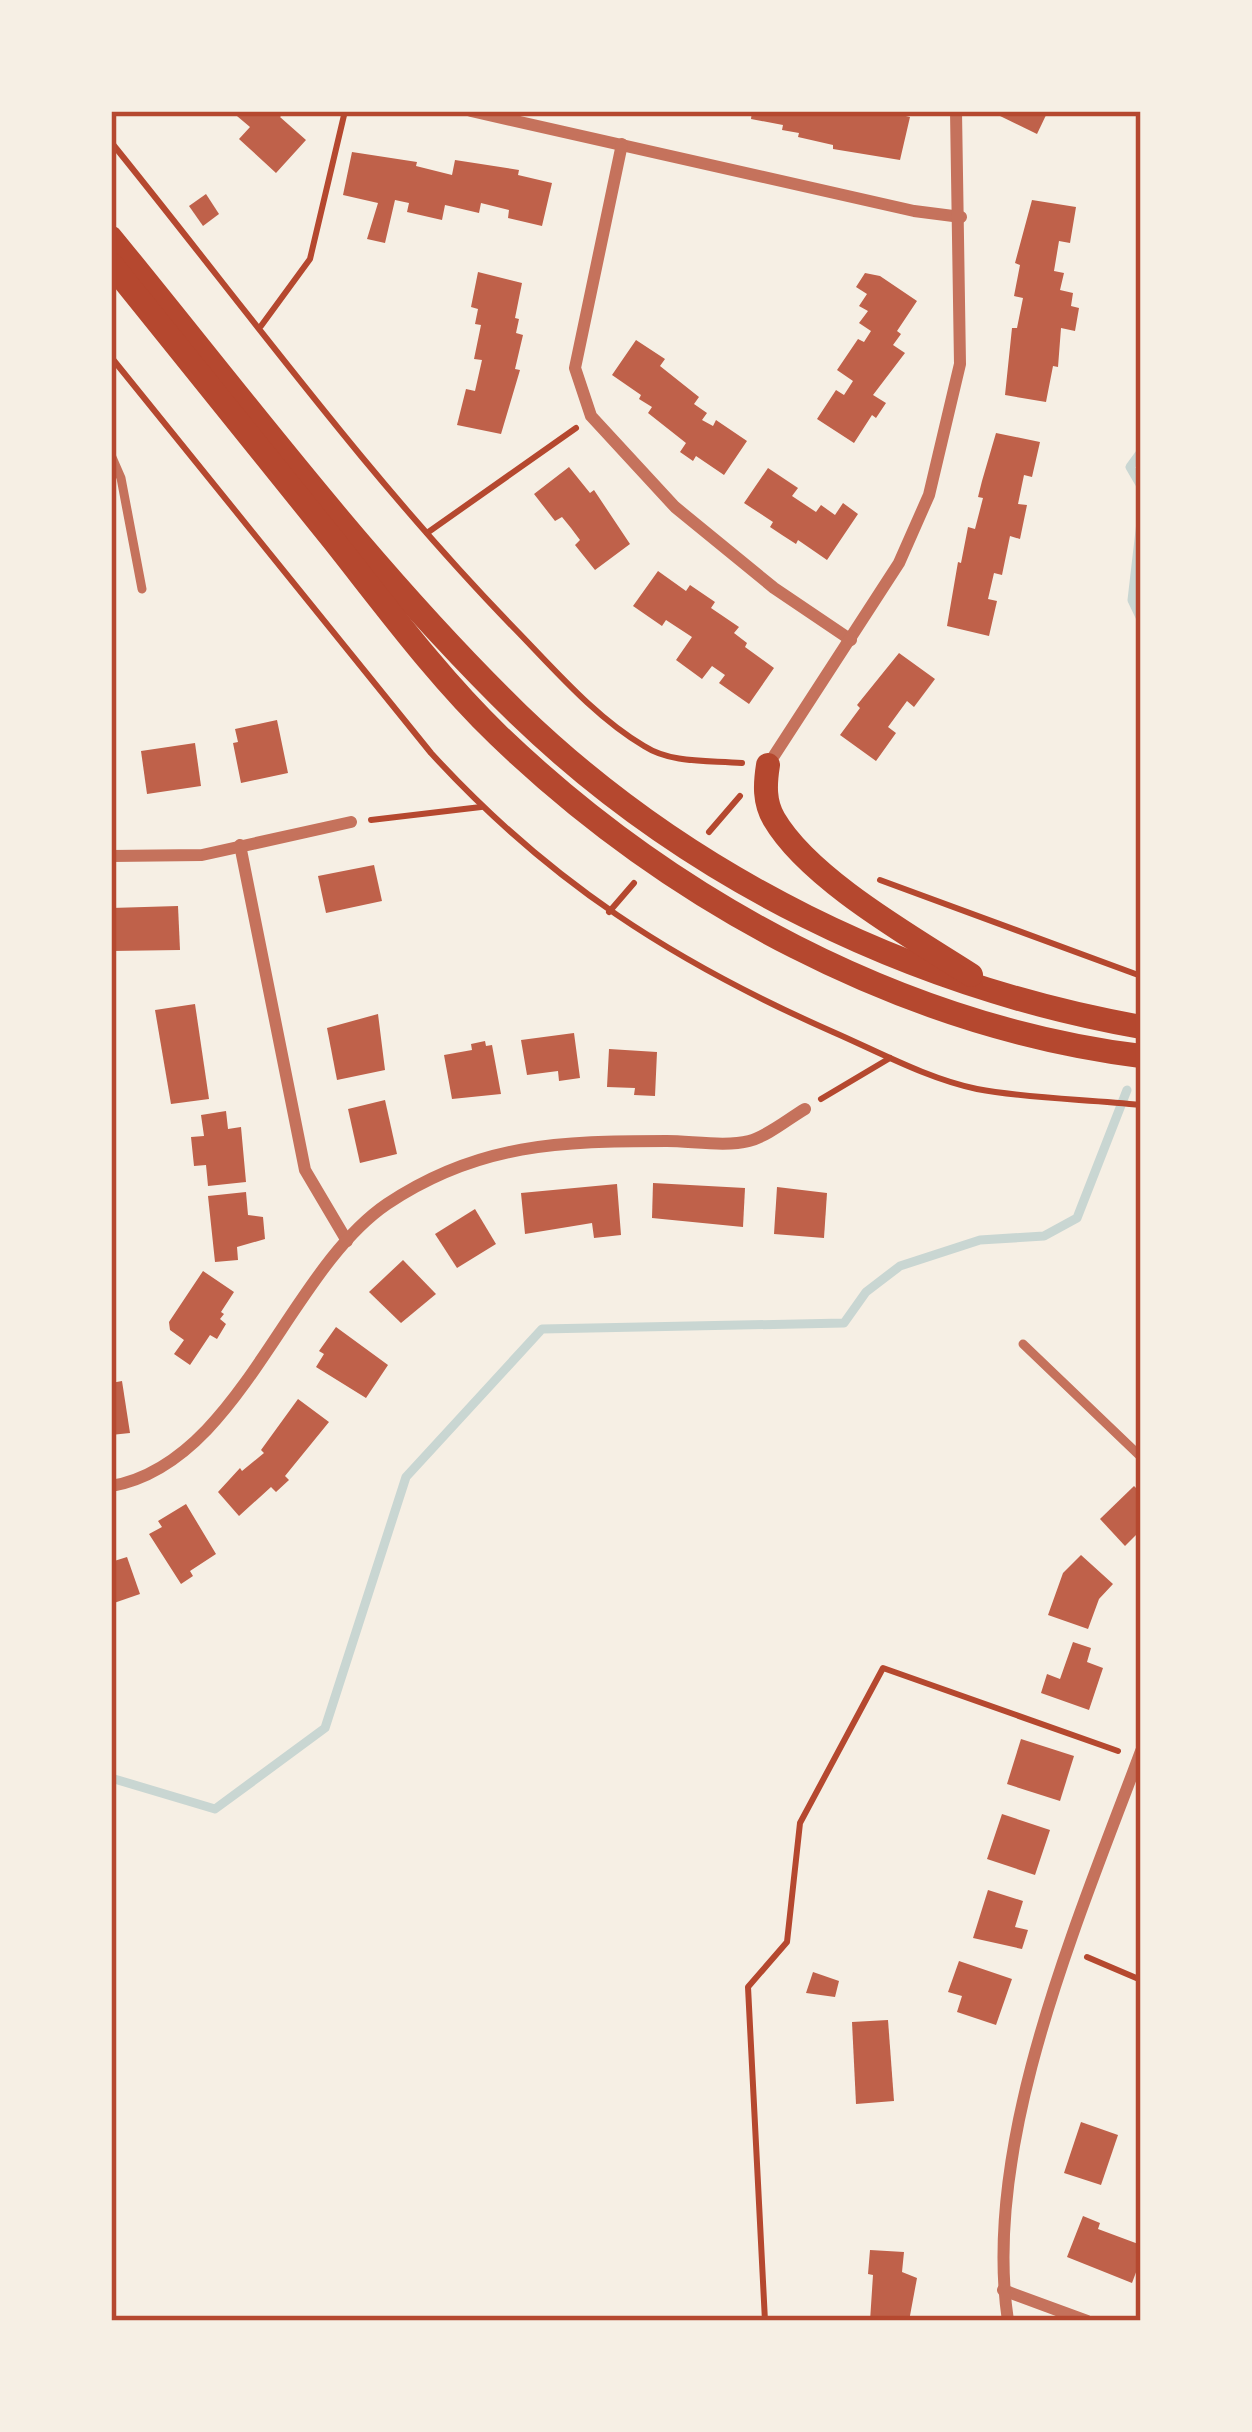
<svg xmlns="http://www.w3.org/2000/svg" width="1252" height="2432" viewBox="0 0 1252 2432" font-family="'Varela Round',sans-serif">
<rect width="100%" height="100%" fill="#f6efe4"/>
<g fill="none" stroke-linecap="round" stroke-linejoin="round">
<g stroke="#c9d6d2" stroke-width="9">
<path d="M1141,452L1130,467L1141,486"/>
<path d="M1141,522L1132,600L1141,619"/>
<path d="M111,1778L215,1809L325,1728L406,1477L542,1329L844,1323L866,1292L900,1266L980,1240L1044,1236L1077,1218L1127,1090"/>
</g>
</g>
<g fill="#bf614a">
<path d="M231,111H286L280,117L306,140L276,173L239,139L250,127Z"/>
<path d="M752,111H853L874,115L875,111H885L910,117L900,160L833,149V145L798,137L799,133L782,130L783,125L751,119Z"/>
<path d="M1002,111H1048L1037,134L1000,116Z"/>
<path d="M352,152L417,162L416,166L452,175L455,160L519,170L518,175L552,183L542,226L508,218L509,210L481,203L479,213L445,205L442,220L407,212L409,203L395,200L385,243L367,239L378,203L343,195Z"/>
<path d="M206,194L219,214L203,226L189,206Z"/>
<path d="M1032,200L1076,207L1070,243L1059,241L1054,271L1064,273L1060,290L1073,293L1071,306L1079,308L1075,331L1061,328L1058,367L1053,366L1046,402L1005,395L1012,328H1017L1023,298L1014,296L1020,265L1015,263Z"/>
<path d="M478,272L522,283L515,318L519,319L516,333L523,335L515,369L520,370L501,434L457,425L466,389L475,391L482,360L474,359L481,325L475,324L478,309L471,307Z"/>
<path d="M865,273L880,276L917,301L897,331L901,334L893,345L905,353L873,395L886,403L876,418L872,415L854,443L817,419L836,390L844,395L853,381L837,370L858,339L864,342L871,331L859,323L868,311L859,306L867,294L856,287Z"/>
<path d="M636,340L665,359L660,366L699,397L694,404L707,413L702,420L713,426L716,420L747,441L724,475L696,456L693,461L680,452L686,443L648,413L652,407L639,399L641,395L612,375Z"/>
<path d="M996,433L1040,442L1032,477L1024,475L1018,504L1027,505L1020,539L1010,536L1002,575L994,573L988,599L997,601L989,636L947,626L958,562L961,563L968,527L975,529L983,498L978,497L982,481Z"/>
<path d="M569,467L590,493L594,490L630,544L595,570L575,545L580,540L571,528L562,517L555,521L534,494Z"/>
<path d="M768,468L798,488L792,496L816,512L821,505L835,515L843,503L858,514L827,560L798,540L796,544L782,535L770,527L773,522L744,503Z"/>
<path d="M658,571L686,591L690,585L715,602L711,608L739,627L734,633L747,643L745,647L774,668L749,704L719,683L725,675L712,666L702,679L676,660L692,637L666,620L662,626L633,606Z"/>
<path d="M899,653L935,679L914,707L907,701L888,727L896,733L876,761L840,735L860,708L857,705Z"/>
<path d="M277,720L288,773L241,783L233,743L238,742L235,729Z"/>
<path d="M195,743L201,786L147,794L141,751Z"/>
<path d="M374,865L382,901L326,913L318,876Z"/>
<path d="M178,906L180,950L111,951V908Z"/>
<path d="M195,1004L209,1099L171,1104L155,1010Z"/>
<path d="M378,1014L385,1070L337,1080L327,1028Z"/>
<path d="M574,1033L580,1078L559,1081L558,1071L527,1075L521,1040Z"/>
<path d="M485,1041L486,1046L492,1045L501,1094L452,1099L444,1055L472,1050L471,1044Z"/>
<path d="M609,1049L657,1052L655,1096L634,1095L635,1088L607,1087Z"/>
<path d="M385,1100L397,1154L360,1163L348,1109Z"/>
<path d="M226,1111L228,1129L241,1127L246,1182L208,1186L206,1165L194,1166L191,1137L204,1136L201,1115Z"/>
<path d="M653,1183L745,1188L743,1227L652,1218Z"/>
<path d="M617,1184L621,1235L594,1238L592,1223L525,1234L521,1193Z"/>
<path d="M777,1187L827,1193L824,1238L774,1234Z"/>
<path d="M246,1192L248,1215L263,1217L265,1239L237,1247L238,1260L215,1262L208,1196Z"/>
<path d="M475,1209L496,1244L457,1268L435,1234Z"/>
<path d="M403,1260L436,1294L401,1323L369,1292Z"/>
<path d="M203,1271L234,1292L221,1312L224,1314L220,1319L226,1324L217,1339L210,1335L190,1365L174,1354L184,1340L170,1330L169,1322Z"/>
<path d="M336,1327L388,1365L366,1398L316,1367L324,1354L319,1351Z"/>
<path d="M122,1381L130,1433L111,1435V1383Z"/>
<path d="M298,1399L329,1422L285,1476L289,1480L276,1492L271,1487L239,1516L218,1492L240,1468L242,1471L264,1453L261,1450Z"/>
<path d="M1134,1486L1141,1493V1530L1125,1546L1100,1519Z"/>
<path d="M186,1504L216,1554L190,1571L193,1576L181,1584L149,1534L162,1527L158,1521Z"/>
<path d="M1081,1555L1113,1584L1099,1599L1088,1629L1048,1615L1063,1573Z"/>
<path d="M127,1557L140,1594L111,1604V1562Z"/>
<path d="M1073,1642L1091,1648L1087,1662L1103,1668L1089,1710L1041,1693L1047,1674L1060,1679Z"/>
<path d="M1021,1739L1074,1756L1060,1801L1007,1784Z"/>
<path d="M1002,1814L1050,1830L1035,1875L987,1859Z"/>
<path d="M988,1890L1023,1901L1015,1927L1028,1930L1022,1949L973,1938Z"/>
<path d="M959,1961L1012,1979L996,2025L957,2012L962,1996L948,1992Z"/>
<path d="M813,1972L839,1981L835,1997L806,1993Z"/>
<path d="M888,2020L894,2101L856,2104L852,2022Z"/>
<path d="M1081,2122L1118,2135L1101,2185L1064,2173Z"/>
<path d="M1083,2216L1100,2223L1098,2229L1141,2245V2259L1132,2283L1067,2257Z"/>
<path d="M870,2250L904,2252L902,2272L917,2278L909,2321H870L873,2275L868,2274Z"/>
</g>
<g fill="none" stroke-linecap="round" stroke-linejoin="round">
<g stroke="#b5482f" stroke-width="6">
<path d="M111,142C243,305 368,478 515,629C555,670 595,717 644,746C672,764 709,760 742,763"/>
<path d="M261,326L310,259L345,111"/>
<path d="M111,357L431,753C549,882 674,962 833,1032C879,1052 928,1079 977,1089C1030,1099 1087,1099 1141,1105"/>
<path d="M427,533L576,428"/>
<path d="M371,820L481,807"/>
<path d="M709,832L740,796"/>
<path d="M880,880L1141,976"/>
<path d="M609,912L634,883"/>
<path d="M821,1099L890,1058"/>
<path d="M1087,1957L1141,1980"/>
<path d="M765,2321L748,1987L787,1942L800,1823L883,1668L1118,1751"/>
</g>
<g stroke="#c5725c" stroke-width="9">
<path d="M111,455L121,478L142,589"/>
<path d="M1023,1344L1141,1457"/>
</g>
<g stroke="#c5725c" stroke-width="12">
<path d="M471,111L914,211L961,217"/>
<path d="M622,144L575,368L591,416L675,507L774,588L851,640"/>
<path d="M768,765L899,563L929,495L960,364L956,111"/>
<path d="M240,845L305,1170L347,1241"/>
<path d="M111,856L202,855L351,822"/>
<path d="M111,1486C239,1464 287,1272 387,1204C478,1143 561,1141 667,1141C691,1141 726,1147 749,1141C768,1136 788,1119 805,1109"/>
<path d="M1003,2290L1087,2321"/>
<path d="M1008,2321C981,2142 1079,1918 1141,1751"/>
</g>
<g stroke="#b5482f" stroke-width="24">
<path d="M111,238C243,399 369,569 518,714C688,878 910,986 1141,1027"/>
<path d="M111,264C185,356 260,448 334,541C387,608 437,676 499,736C671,901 902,1026 1141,1056"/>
<path d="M768,765C765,784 764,802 774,819C809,879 912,937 971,975"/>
</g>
</g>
<rect width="1252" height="2432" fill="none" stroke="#f6efe4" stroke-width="228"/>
<rect x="114" y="114" width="1024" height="2204" fill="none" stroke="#b5482f" stroke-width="4.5"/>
</svg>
